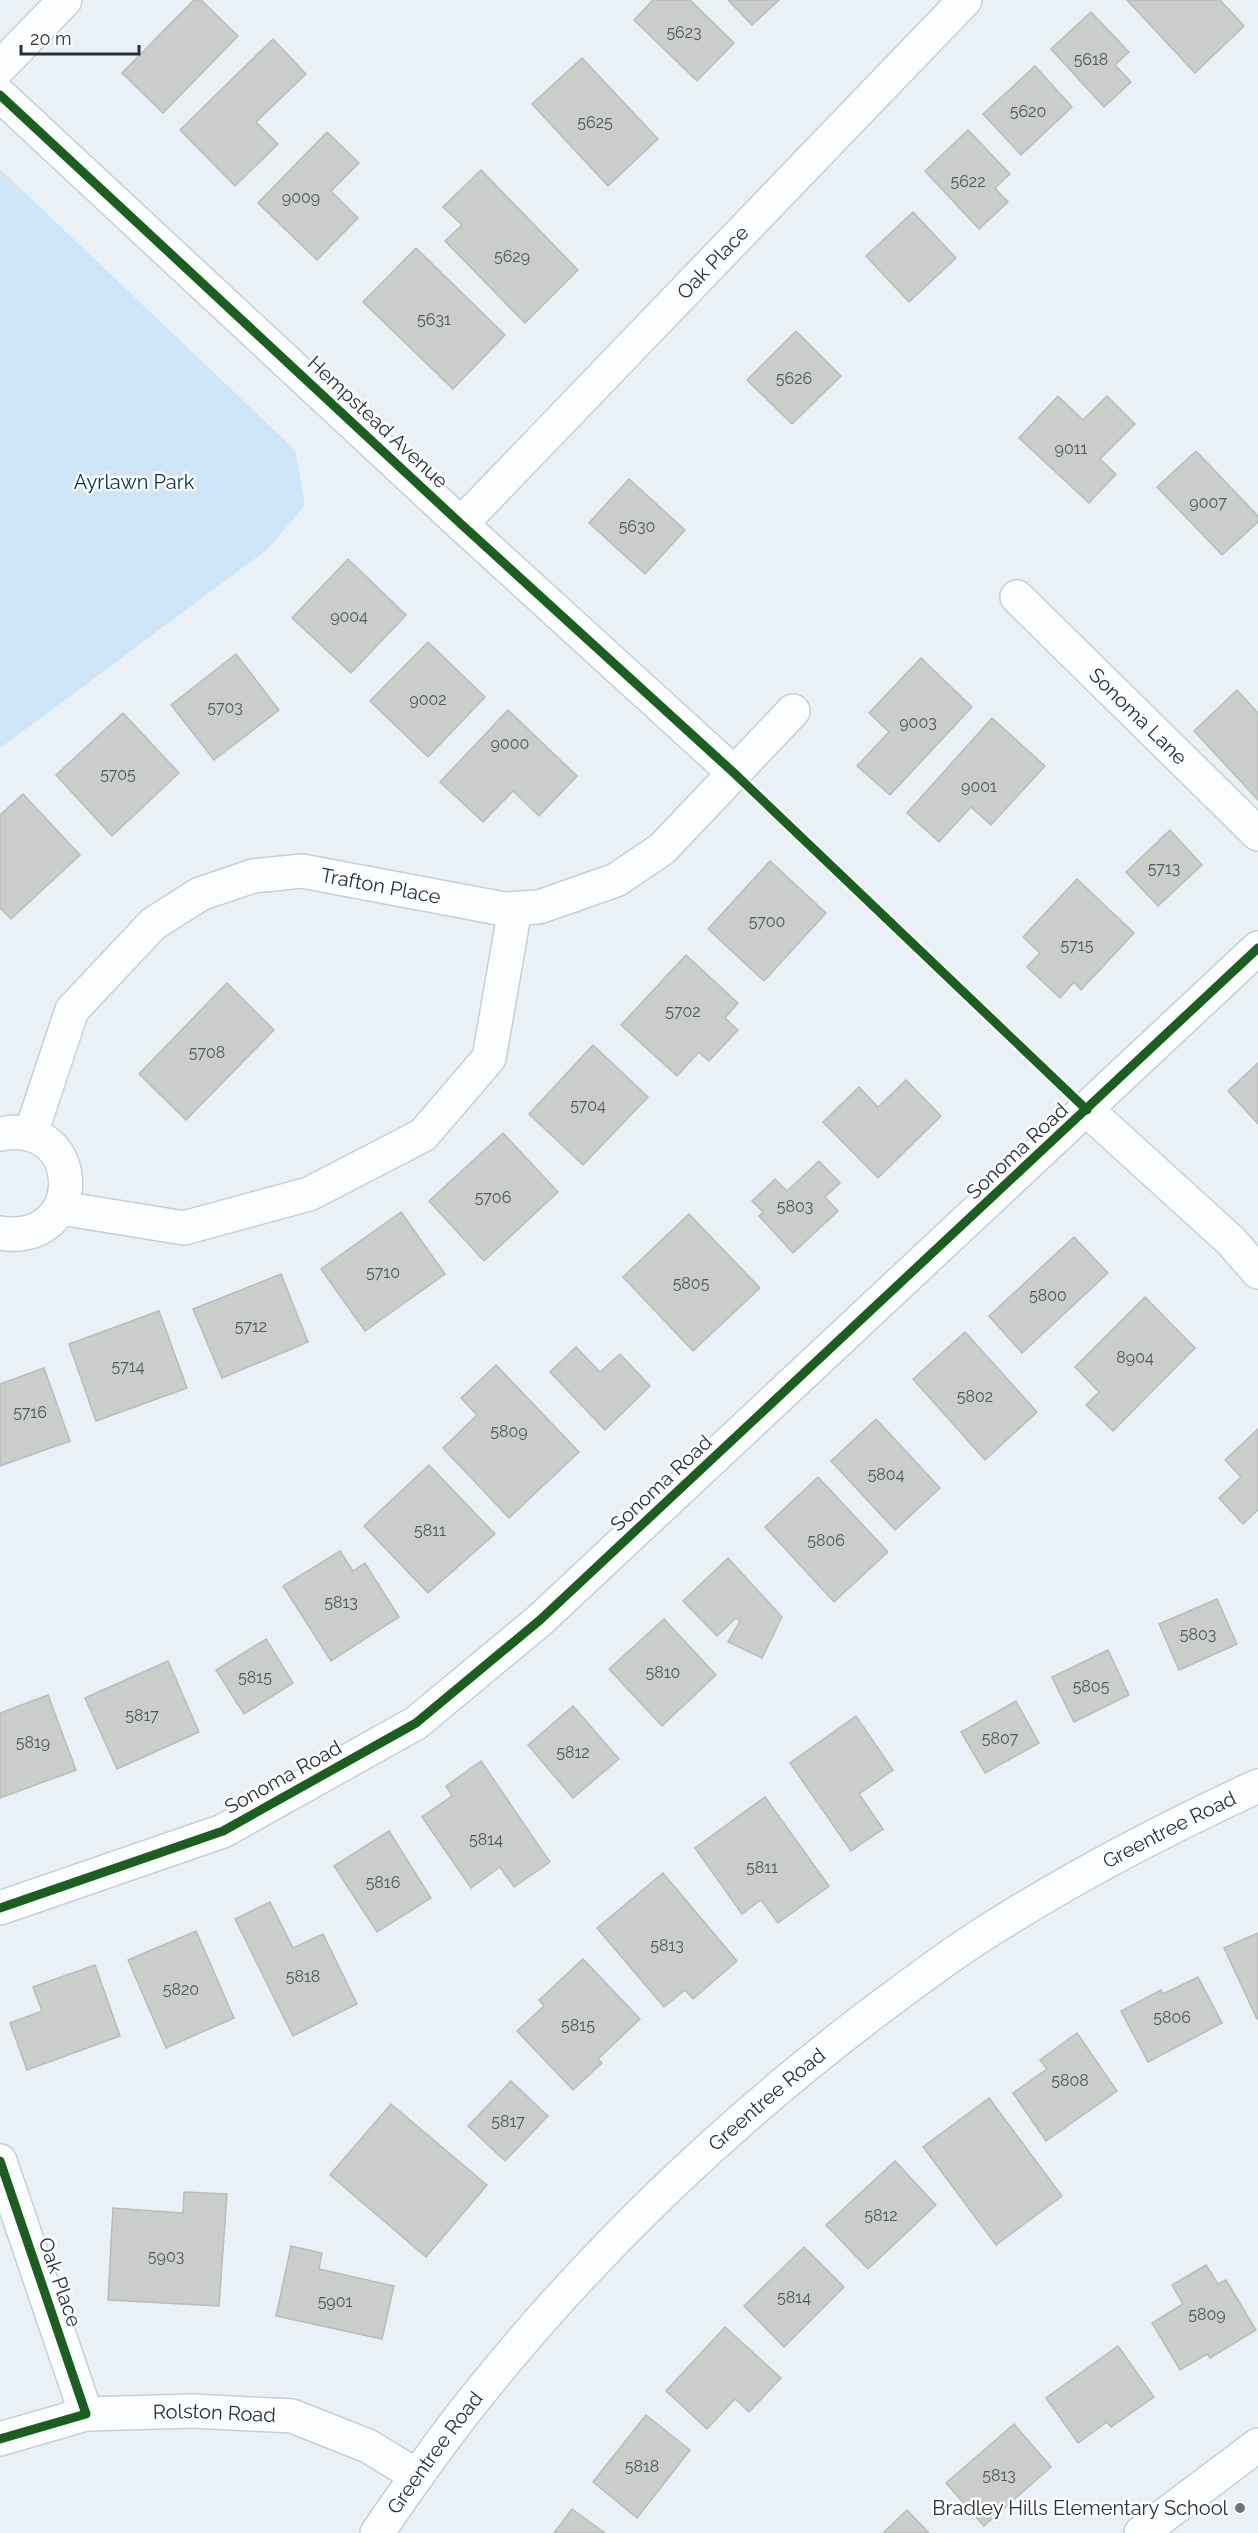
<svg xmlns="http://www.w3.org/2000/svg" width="1258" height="2533" viewBox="0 0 1258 2533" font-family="Raleway,sans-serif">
<rect width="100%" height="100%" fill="#e9f1f7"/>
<path fill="#cee5f8" d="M0,169L295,450L305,505L268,549L0,748Z"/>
<g fill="#cacdca" stroke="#b9bcb9" stroke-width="1.5">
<path d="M194,0H201L238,36L163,113L122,73Z"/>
<path d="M653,0H690L734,43L697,81L634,20Z"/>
<path d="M728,0H779L752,25Z"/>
<path d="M1127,0H1220L1244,26L1195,73Z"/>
<path d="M1091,12L1129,52L1115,65L1131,82L1104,107L1051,49Z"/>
<path d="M273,39L306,74L256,122L278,144L235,186L180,130Z"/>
<path d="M582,58L658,139L608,186L532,104Z"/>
<path d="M1035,66L1072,107L1021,155L983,114Z"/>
<path d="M968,130L1010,174L995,188L1008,202L979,229L925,171Z"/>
<path d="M327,132L359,163L331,191L358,218L317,260L258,203Z"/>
<path d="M481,170L578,270L525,323L445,241L462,225L443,207Z"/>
<path d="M913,212L956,258L909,302L866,256Z"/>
<path d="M416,248L505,335L453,389L363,302Z"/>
<path d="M796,331L841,376L792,424L747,380Z"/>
<path d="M1058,396L1083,420L1107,396L1135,424L1100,459L1116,474L1089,503L1019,438Z"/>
<path d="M1196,451L1258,516V522L1222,555L1157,487Z"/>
<path d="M629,479L685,530L645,574L589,523Z"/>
<path d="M348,559L406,615L351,673L292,618Z"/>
<path d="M428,642L485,697L428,757L370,701Z"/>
<path d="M236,654L279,710L214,760L171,705Z"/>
<path d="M921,658L972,707L890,795L857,766L889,732L869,713Z"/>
<path d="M1237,690L1258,713V800L1194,731Z"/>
<path d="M508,710L577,776L539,816L513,791L483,822L440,782Z"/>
<path d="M123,713L179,773L112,836L56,775Z"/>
<path d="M992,718L1045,766L991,825L971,807L939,842L907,813Z"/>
<path d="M23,794L80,855L11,919L0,908V815Z"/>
<path d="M1170,830L1202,865L1158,906L1126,872Z"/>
<path d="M770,861L826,913L764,981L708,929Z"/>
<path d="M1077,879L1134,933L1081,990L1074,982L1060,998L1027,967L1040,953L1023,937Z"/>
<path d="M686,955L738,1003L725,1018L738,1030L709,1061L699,1052L677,1076L621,1025Z"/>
<path d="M227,983L274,1030L186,1120L139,1074Z"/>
<path d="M593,1045L648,1097L583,1165L529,1114Z"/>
<path d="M1258,1063V1124L1228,1091Z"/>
<path d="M906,1080L941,1116L878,1178L823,1122L859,1087L878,1107Z"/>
<path d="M503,1133L558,1192L484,1261L429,1201Z"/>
<path d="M819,1161L840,1183L825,1197L838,1211L793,1253L759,1216L763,1212L752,1201L775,1179L787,1191Z"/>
<path d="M401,1212L445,1274L365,1331L321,1269Z"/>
<path d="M689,1214L760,1288L693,1351L623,1277Z"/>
<path d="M1074,1237L1108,1273L1022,1353L989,1316Z"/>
<path d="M281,1274L308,1342L222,1378L193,1309Z"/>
<path d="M1145,1297L1195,1348L1113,1431L1086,1405L1099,1392L1075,1367Z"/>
<path d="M159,1311L187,1388L96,1421L69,1344Z"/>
<path d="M965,1332L1037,1412L985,1460L913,1379Z"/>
<path d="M576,1347L600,1372L620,1354L650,1386L605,1430L550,1372Z"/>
<path d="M496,1365L579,1452L509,1518L443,1448L477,1415L461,1398Z"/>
<path d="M44,1368L70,1441L0,1466V1384Z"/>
<path d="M876,1419L940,1488L895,1530L831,1461Z"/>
<path d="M1258,1429V1510L1243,1524L1219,1498L1241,1477L1225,1460Z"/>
<path d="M429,1465L495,1534L428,1593L364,1526Z"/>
<path d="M818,1477L888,1552L834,1602L765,1527Z"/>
<path d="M340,1551L353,1571L365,1563L399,1617L331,1661L283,1586Z"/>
<path d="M728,1558L782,1617L762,1658L728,1642L740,1621L736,1618L717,1636L683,1601Z"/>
<path d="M1217,1599L1237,1644L1179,1670L1159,1624Z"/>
<path d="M664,1619L716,1675L662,1726L609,1669Z"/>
<path d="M266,1639L293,1683L244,1714L216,1670Z"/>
<path d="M1108,1650L1129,1695L1074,1722L1052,1677Z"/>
<path d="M168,1661L199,1732L117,1769L85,1698Z"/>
<path d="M48,1695L76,1770L0,1798V1713Z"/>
<path d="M1016,1701L1039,1743L985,1773L961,1732Z"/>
<path d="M573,1706L619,1759L573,1798L528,1745Z"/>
<path d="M856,1716L893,1770L859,1794L883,1829L851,1851L790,1763Z"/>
<path d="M481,1761L550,1862L514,1887L500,1867L471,1888L422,1817L452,1796L446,1786Z"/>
<path d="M765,1797L829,1886L778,1923L761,1900L742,1914L695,1848Z"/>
<path d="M389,1831L431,1898L377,1932L334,1866Z"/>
<path d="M663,1873L737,1961L693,1999L685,1990L664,2007L597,1928Z"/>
<path d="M270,1902L293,1948L323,1934L357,2004L293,2036L235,1919Z"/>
<path d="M196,1931L234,2018L166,2048L128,1960Z"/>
<path d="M1258,1933V2018L1257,2019L1224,1948Z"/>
<path d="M583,1959L640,2019L598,2059L602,2063L573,2090L517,2031L544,2006L539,2000Z"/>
<path d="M95,1965L120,2036L27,2070L10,2023L42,2011L33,1987Z"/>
<path d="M1198,1977L1222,2023L1148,2062L1121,2011L1161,1990L1163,1994Z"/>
<path d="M1077,2033L1117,2091L1046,2141L1013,2093L1047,2069L1040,2060Z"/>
<path d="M511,2081L548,2116L505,2161L468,2126Z"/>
<path d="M989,2098L1062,2196L996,2245L923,2147Z"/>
<path d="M391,2104L487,2185L426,2257L330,2175Z"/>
<path d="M895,2161L936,2205L868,2269L826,2225Z"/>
<path d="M184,2192L227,2194L219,2306L108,2300L113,2208L183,2213Z"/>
<path d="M291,2246L322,2253L319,2269L394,2286L382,2339L276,2316Z"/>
<path d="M804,2247L844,2287L784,2347L744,2306Z"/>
<path d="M1206,2265L1218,2284L1226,2280L1256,2330L1210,2358L1207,2354L1180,2370L1152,2323L1183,2304L1172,2285Z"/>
<path d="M725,2327L781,2378L749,2412L735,2399L707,2429L666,2391Z"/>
<path d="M1118,2346L1154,2397L1111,2427L1107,2422L1078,2443L1046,2398Z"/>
<path d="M646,2415L690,2450L637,2518L593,2482Z"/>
<path d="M1014,2424L1051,2467L984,2526L946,2483Z"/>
<path d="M572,2509L605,2533H554Z"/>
<path d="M907,2510L929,2533H883Z"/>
</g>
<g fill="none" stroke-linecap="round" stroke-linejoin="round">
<defs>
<g id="minor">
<path d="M0,67L65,0"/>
<path d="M0,95L461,524L734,773"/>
<path id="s1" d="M461,524L965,0"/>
<path id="s2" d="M1017,597L1258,834"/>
<path d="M1087,1110L1231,1241L1258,1272"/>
<path id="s3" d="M31,1133L72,1010L153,924L200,894L253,876L302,871L504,909L539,907L616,880L662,849L793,711"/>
<path d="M0,1134C86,1117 89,1247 0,1233"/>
<path d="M61,1208L184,1228L309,1194L423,1135L489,1058L515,909"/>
<path d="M0,1908L223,1831L416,1723L540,1620L1258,948"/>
<path d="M0,2161L86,2414"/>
<path id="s4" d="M0,2439L86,2414L193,2411L292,2416L368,2446L417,2476"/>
<path id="s5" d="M377,2533C410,2485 444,2436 481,2391C595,2249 729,2122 874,2012C916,1981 959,1948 1004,1921C1086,1870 1171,1826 1258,1786"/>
<path d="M1141,2533L1258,2445"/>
</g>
</defs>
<use href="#minor" stroke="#c7cfd5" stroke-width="36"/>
<use href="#minor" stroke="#fcfdfe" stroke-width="33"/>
<defs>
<g id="cycleway">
<path d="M0,95L461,524L734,773L1087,1110"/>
<path d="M0,1908L223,1831L416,1723L540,1620L1258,948"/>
<path d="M0,2161L86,2414L0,2439"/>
</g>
</defs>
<use href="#cycleway" stroke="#fcfcfc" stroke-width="13"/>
<use href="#cycleway" stroke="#1b5e20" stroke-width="9"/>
</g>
<circle fill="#6c747b" stroke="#fcfcfc" stroke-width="2" cx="1240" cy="2508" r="6"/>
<g text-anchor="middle" stroke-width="5" stroke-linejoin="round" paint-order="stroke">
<g font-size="16" fill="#50585c">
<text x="684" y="38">5623</text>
<text x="1091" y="65">5618</text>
<text x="1028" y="117">5620</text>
<text x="595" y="128">5625</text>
<text x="968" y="187">5622</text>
<text x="301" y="203">9009</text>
<text x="512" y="262">5629</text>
<text x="434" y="325">5631</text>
<text x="794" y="384">5626</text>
<text x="1071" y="454">9011</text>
<text x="1208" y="508">9007</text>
<text x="637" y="532">5630</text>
<text x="349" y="622">9004</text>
<text x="428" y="705">9002</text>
<text x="225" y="713">5703</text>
<text x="918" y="728">9003</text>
<text x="510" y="749">9000</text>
<text x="118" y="780">5705</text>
<text x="979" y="792">9001</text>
<text x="1164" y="874">5713</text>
<text x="767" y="927">5700</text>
<text x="1077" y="951">5715</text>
<text x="683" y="1017">5702</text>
<text x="207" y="1058">5708</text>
<text x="588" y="1111">5704</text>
<text x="493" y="1203">5706</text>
<text x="795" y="1212">5803</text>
<text x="383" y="1278">5710</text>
<text x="691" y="1289">5805</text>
<text x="1048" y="1301">5800</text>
<text x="251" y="1332">5712</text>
<text x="1135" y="1363">8904</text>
<text x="128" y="1372">5714</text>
<text x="975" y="1402">5802</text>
<text x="30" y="1418">5716</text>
<text x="509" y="1437">5809</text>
<text x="886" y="1480">5804</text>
<text x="430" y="1536">5811</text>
<text x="826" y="1546">5806</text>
<text x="341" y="1608">5813</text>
<text x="1198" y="1640">5803</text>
<text x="663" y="1678">5810</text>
<text x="255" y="1683">5815</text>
<text x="1091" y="1692">5805</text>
<text x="142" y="1721">5817</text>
<text x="1000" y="1744">5807</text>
<text x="33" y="1748">5819</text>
<text x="573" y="1758">5812</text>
<text x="486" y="1845">5814</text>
<text x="762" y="1873">5811</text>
<text x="383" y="1888">5816</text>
<text x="667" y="1951">5813</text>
<text x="303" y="1982">5818</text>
<text x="181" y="1995">5820</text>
<text x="1172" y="2023">5806</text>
<text x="578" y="2031">5815</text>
<text x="1070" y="2086">5808</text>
<text x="508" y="2127">5817</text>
<text x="881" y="2221">5812</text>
<text x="166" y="2262">5903</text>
<text x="794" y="2303">5814</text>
<text x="335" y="2307">5901</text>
<text x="1207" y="2320">5809</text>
<text x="642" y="2472">5818</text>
<text x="999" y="2481">5813</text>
</g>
<g font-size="20" fill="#283138" stroke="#fcfcfc">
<text dy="7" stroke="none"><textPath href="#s1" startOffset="363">Oak Place</textPath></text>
<text transform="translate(378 422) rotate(43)" y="7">Hempstead Avenue</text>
<text dy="7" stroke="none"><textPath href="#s2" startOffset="170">Sonoma Lane</textPath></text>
<text dy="7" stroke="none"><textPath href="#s3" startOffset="489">Trafton Place</textPath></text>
<text transform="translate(1017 1151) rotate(-43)" y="7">Sonoma Road</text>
<text transform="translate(661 1483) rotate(-43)" y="7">Sonoma Road</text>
<text transform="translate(283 1777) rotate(-29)" y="7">Sonoma Road</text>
<text dy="7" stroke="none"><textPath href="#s5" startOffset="1071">Greentree Road</textPath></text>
<text dy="7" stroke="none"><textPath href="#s5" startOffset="585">Greentree Road</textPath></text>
<text transform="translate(60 2282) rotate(71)" y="7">Oak Place</text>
<text dy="7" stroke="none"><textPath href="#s4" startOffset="218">Rolston Road</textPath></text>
<text dy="7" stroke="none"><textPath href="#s5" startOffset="99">Greentree Road</textPath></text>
</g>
<g font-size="20" fill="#05304b" stroke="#fcfcfc">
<text x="134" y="489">Ayrlawn Park</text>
</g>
<g font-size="20" fill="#283138" stroke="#fcfcfc" text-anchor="end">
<text x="1228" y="2515">Bradley Hills Elementary School</text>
</g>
</g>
<path d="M21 45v9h118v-9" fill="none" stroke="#283138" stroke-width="3"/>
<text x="30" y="45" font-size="18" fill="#283138" stroke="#fcfcfc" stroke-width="4.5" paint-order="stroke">20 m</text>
</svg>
